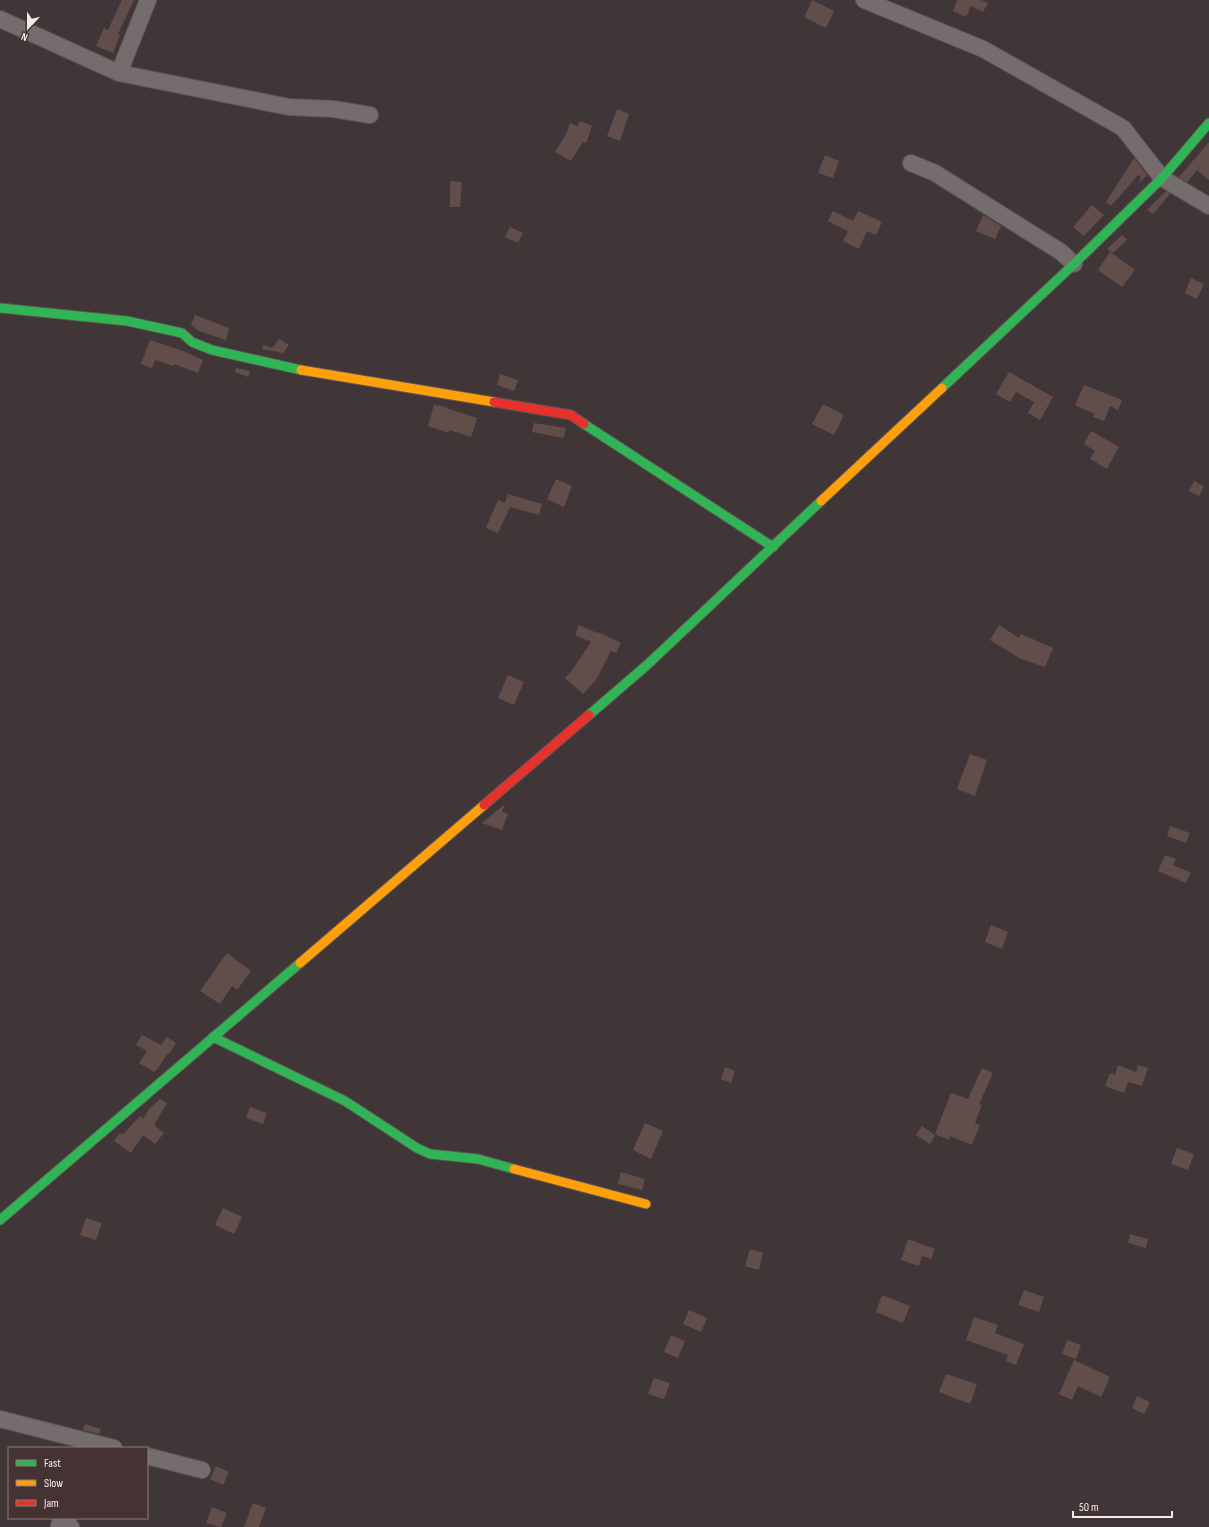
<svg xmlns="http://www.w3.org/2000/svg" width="1209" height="1527" viewBox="0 0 1209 1527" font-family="'Sofia Sans Condensed',sans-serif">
<rect width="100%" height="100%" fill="#413637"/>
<g fill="#614e4a">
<path d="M122,0H134L118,34L120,35L113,53L96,46L104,28L108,30Z"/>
<path d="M812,0L834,11L826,28L804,17Z"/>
<path d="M957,0H981L988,3L983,12L971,6L966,17L953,11Z"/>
<path d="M617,109L629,114L620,141L607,136Z"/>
<path d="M580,121L592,126L586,143L583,142L571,161L555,152L566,134L570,123L578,126Z"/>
<path d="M1209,142V180L1197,170L1187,182L1179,177Z"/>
<path d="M825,155L839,161L833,178L818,173Z"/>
<path d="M1134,158L1147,175L1138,184L1141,177L1138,175L1111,206L1106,202Z"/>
<path d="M450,181L462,182L460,207H450Z"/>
<path d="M1166,191L1170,194L1153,214L1147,210Z"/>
<path d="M1092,205L1104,215L1084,236L1073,227Z"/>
<path d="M833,211L853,221L858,211L882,222L876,235L867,231L859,249L843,241L848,231L828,221Z"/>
<path d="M983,215L1001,226L995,239L976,231Z"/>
<path d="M510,227L523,233L518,243L505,237Z"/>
<path d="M1122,235L1127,240L1113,253L1107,249Z"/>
<path d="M1110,252L1135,270L1122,287L1098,270Z"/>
<path d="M1191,278L1204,284L1197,299L1185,293Z"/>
<path d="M195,315L229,328L226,340L199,331L191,325Z"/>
<path d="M279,339L289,345L283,353L262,349L263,345L272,348Z"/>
<path d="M150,340L183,351L203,360L198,373L174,364L173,366L155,360L152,368L141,364Z"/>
<path d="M236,368L250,371L248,377L235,372Z"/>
<path d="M1009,372L1053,397L1040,420L1028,413L1034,402L1016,392L1010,402L996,394Z"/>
<path d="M500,374L518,380L514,391L497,385Z"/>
<path d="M1084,385L1122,400L1118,410L1110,406L1104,421L1093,417L1095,414L1075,405Z"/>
<path d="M823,404L844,415L834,435L812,424Z"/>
<path d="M434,405L447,407L446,408L477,418L471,437L449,430V433L428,426Z"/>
<path d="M534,423L566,428L564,438L532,432Z"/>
<path d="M1091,431L1119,447L1107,469L1090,459L1095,451L1084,444Z"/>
<path d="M556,479L572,486L564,507L547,499Z"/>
<path d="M1194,481L1204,486L1199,496L1189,491Z"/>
<path d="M508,494L542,504L539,515L510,507L498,533L486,528L498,500L505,503Z"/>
<path d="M579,625L597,633L598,632L621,643L616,653L611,651L596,680L583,694L565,678L573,669L591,642L575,635Z"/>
<path d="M999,625L1019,638L1021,634L1053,648L1045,667L1021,659L990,640Z"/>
<path d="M508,675L524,682L514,705L498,698Z"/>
<path d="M970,754L987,760L975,796L957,789Z"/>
<path d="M505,804L502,812L508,814L502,830L482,823Z"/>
<path d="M1170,826L1190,833L1186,843L1167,836Z"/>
<path d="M1165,855L1176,859L1173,865L1191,873L1186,883L1158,871Z"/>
<path d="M991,925L1008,932L1002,949L985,942Z"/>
<path d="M227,953L251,971L237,990L232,986L220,1004L200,991Z"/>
<path d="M142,1035L161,1045L167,1037L176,1043L169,1054L168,1053L158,1068L154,1072L139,1063L147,1051L136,1045Z"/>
<path d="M1118,1065L1136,1072L1138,1065L1148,1068L1142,1086L1128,1082L1124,1093L1105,1086L1110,1073L1115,1075Z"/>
<path d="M725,1067L735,1071L731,1083L721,1079Z"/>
<path d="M982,1068L993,1073L979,1104L982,1105L975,1123L980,1125L972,1145L950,1136L949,1140L935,1134L951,1093L968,1099Z"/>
<path d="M160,1099L167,1103L154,1125L164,1133L155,1144L143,1135L131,1153L114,1141L119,1134L121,1133L123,1134L140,1116L143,1119L149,1109Z"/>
<path d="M250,1107L267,1113L263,1124L246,1118Z"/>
<path d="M645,1123L663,1131L651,1159L633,1150Z"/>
<path d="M922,1126L935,1135L930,1144L916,1135Z"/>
<path d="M1177,1148L1194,1154L1188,1170L1171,1164Z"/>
<path d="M621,1172L645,1179L642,1190L618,1184Z"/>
<path d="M223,1208L242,1217L234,1234L215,1225Z"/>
<path d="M86,1218L102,1223L96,1240L80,1235Z"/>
<path d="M1130,1234L1148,1239L1146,1248L1128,1243Z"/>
<path d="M908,1239L935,1249L931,1259L922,1256L919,1266L901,1260Z"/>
<path d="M750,1249L763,1253L759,1270L745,1266Z"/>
<path d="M1024,1290L1044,1297L1039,1312L1018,1305Z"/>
<path d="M882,1295L910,1306L903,1323L876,1312Z"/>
<path d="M689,1310L707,1318L701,1332L683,1324Z"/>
<path d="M974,1317L998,1325L995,1333L1024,1344L1016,1365L1006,1361L1008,1355L966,1340Z"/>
<path d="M671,1335L685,1341L678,1358L664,1352Z"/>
<path d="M1067,1340L1081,1345L1076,1359L1062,1354Z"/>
<path d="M1074,1360L1110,1377L1101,1397L1078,1386L1072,1400L1059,1394Z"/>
<path d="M946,1374L977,1384L970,1404L939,1392Z"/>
<path d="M654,1378L670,1383L664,1399L648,1394Z"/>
<path d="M1137,1396L1150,1402L1144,1414L1132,1408Z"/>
<path d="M85,1424L101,1429L99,1434L83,1430Z"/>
<path d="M216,1466L229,1472L223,1485L210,1479Z"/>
<path d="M253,1503L266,1508L259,1527H244Z"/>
<path d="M212,1507L227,1513L221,1527L206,1523Z"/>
</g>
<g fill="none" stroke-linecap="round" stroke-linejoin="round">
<defs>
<g id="street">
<path d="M864,0L983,49L1123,128L1162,178L1209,206"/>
<path d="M0,19L119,73L289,107L333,109L370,115"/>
<path d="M119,73L148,0"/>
<path d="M911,163L935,173L1061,252L1074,264"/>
<path d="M0,1419L114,1448"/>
<path d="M147,1456L202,1470"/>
<path d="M59,1525L71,1527"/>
</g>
<g id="fast">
<path d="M0,308L127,321L182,333L192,342L212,350L301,370"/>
<path d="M942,388L1074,264L1162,178L1209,123"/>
<path d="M584,424L773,547"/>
<path d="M589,715L647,665L821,501"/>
<path d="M213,1037L345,1101L417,1148L430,1154L478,1159L514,1169"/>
<path d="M0,1220L300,963"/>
</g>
<g id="slow">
<path d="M301,370L494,402"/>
<path d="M821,501L942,388"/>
<path d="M300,963L484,805"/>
<path d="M514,1169L646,1204"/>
</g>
<g id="jam">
<path d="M494,402L571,415L584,424"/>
<path d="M484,805L589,715"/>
</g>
</defs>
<use href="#street" stroke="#5d5354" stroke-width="18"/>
<use href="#fast" stroke="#5d5354" stroke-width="11"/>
<use href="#slow" stroke="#5d5354" stroke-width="11"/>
<use href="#jam" stroke="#5d5354" stroke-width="11"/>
<use href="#street" stroke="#756c6d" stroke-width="16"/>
<use href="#fast" stroke="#30b455" stroke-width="9"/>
<use href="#slow" stroke="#ff9f0a" stroke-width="9"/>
<use href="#jam" stroke="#e5322d" stroke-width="9"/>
</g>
<rect x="8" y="1447" width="140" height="72" fill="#453233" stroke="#8c7c7d"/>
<rect x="16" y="1460" width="20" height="6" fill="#30b455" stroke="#8c7c7d"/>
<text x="44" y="1467" font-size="12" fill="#f7eaeb">Fast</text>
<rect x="16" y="1480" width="20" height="6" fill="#ff9f0a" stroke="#8c7c7d"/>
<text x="44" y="1487" font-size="12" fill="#f7eaeb">Slow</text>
<rect x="16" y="1500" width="20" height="6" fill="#e5322d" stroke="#8c7c7d"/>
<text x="44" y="1507" font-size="12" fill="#f7eaeb">Jam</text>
<g transform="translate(28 28) rotate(202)" stroke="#453233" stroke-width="3" paint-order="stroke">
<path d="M0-3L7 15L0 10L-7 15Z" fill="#f7eaeb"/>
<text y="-6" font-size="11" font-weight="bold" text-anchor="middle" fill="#f7eaeb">N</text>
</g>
<path d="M1073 1511v6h99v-6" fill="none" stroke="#f7eaeb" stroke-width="2"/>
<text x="1079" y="1511" font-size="12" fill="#f7eaeb" stroke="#453233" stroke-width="3" paint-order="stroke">50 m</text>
</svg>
